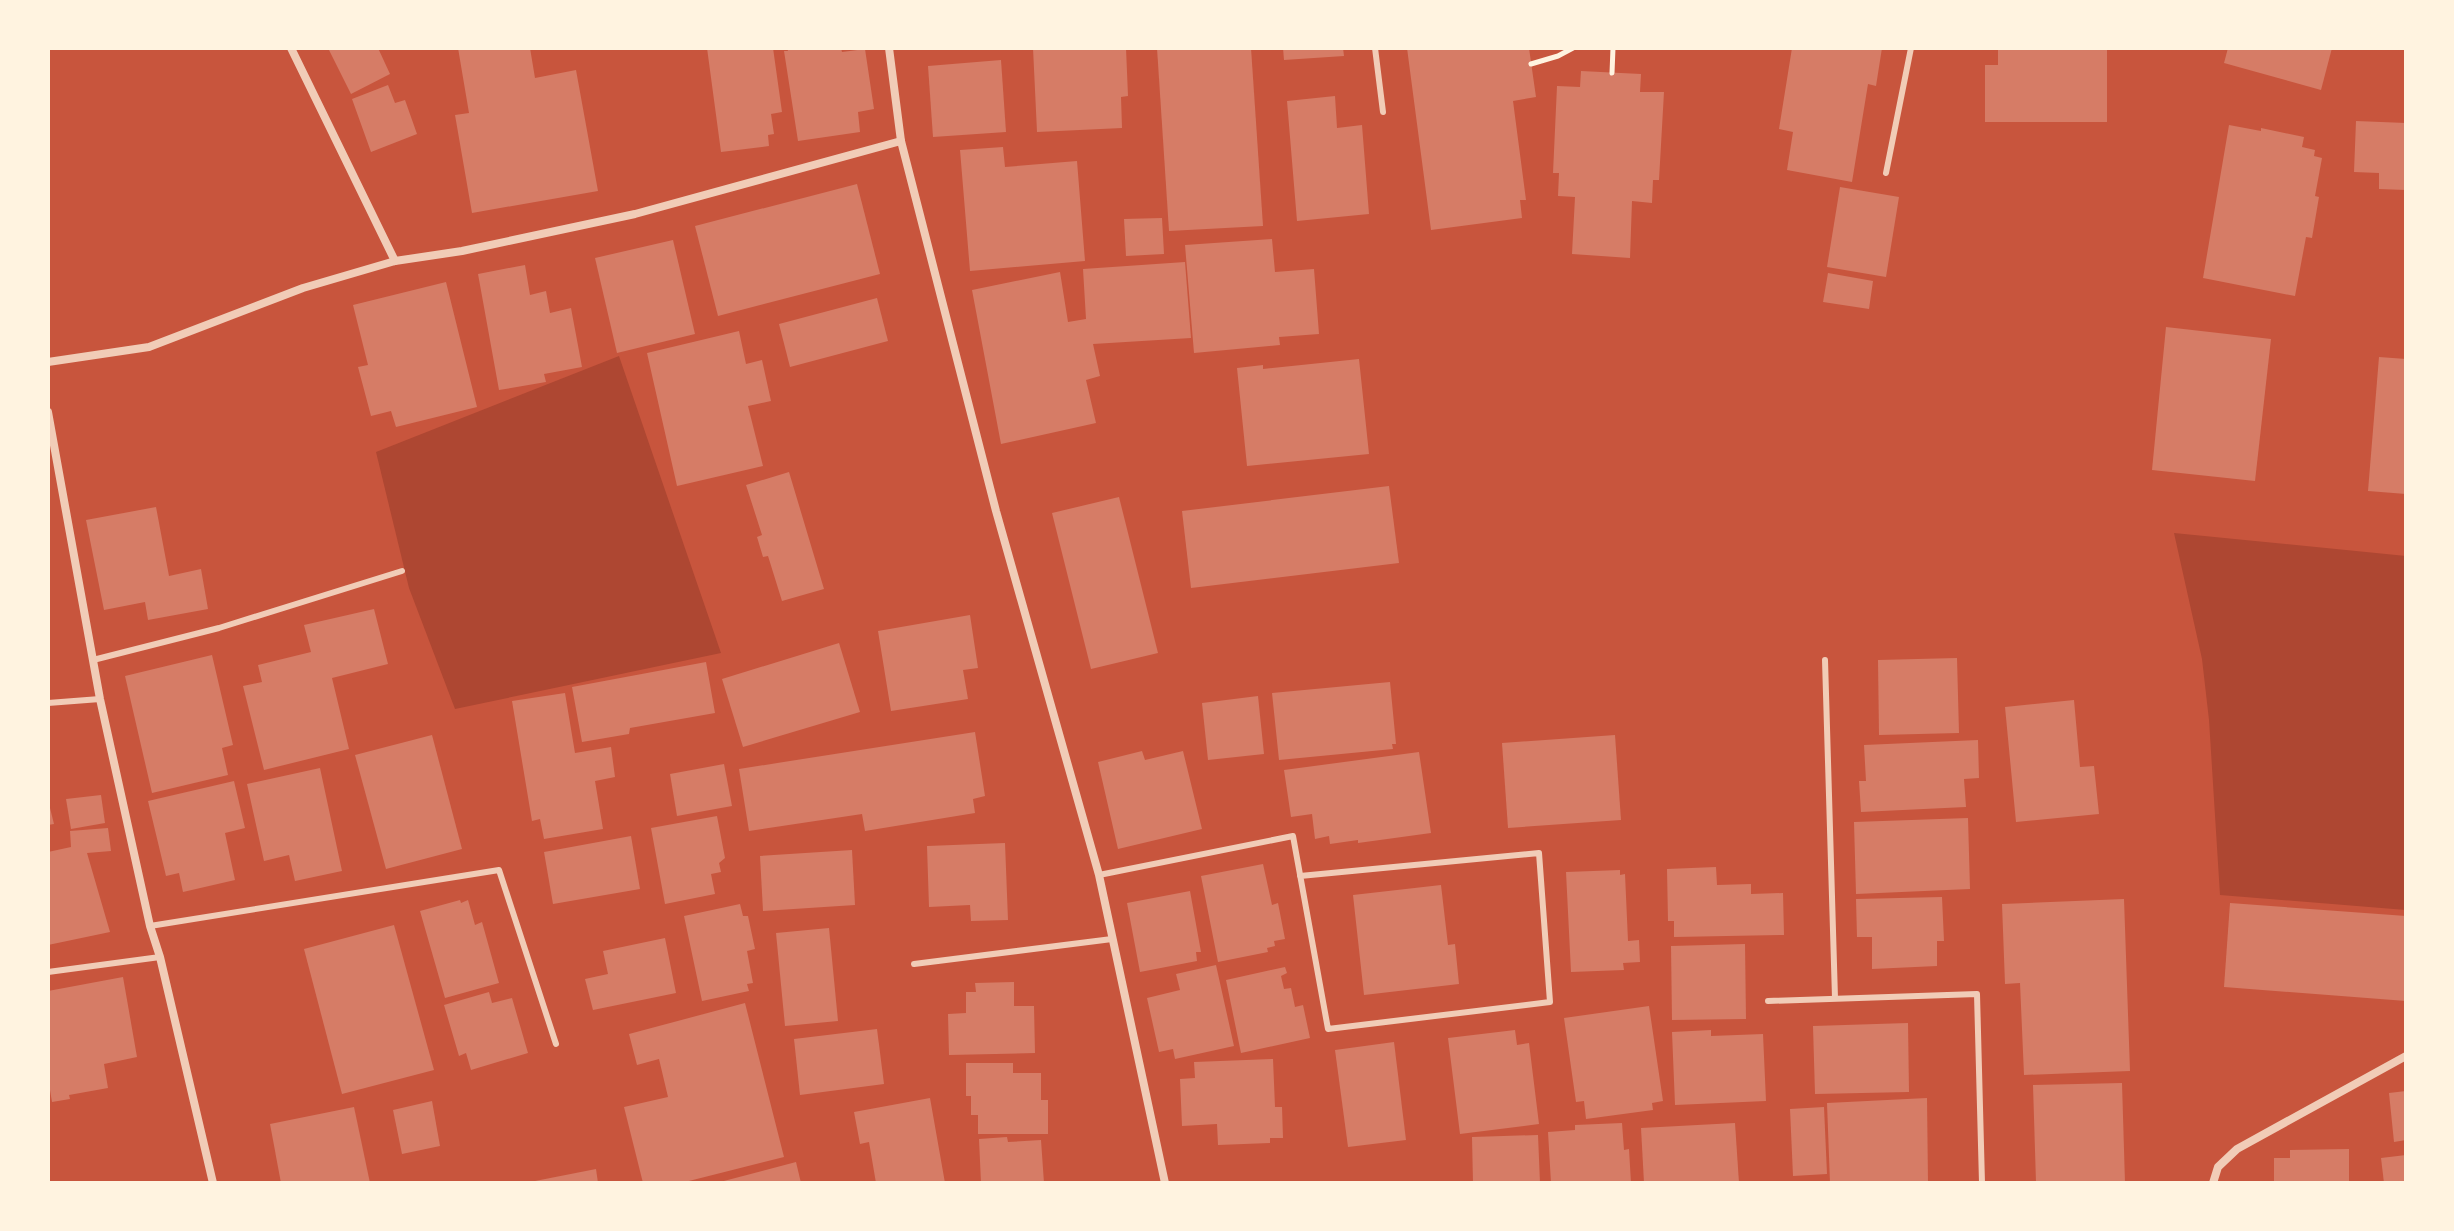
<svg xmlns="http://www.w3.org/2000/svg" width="2454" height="1231" viewBox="0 0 2454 1231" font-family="'Times New Roman',serif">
<rect width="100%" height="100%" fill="#c8553d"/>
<g fill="#ae4732">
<path d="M619,356L721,653L455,709L409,588L376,452Z"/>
<path d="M2174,533L2406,556V910L2220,895L2209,720L2202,659Z"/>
</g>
<g fill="#d67c66">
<path d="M328,48H378L390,74L351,94Z"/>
<path d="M458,48H530L535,78L576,70L598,191L472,213L455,115L469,113Z"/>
<path d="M707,48H773L782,112L771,114L774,134L768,135L769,146L721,152Z"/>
<path d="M787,48H841L842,52L865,49L874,109L858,112L860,132L798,141L784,51H788Z"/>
<path d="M1033,48H1126L1128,96L1121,97L1122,128L1037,132Z"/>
<path d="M1157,48H1251L1263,226L1169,231Z"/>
<path d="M1283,48H1343L1344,56L1284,60Z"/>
<path d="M1407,48H1529L1536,97L1513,101L1526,200H1520L1522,218L1431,230Z"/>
<path d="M1792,48H1882L1876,86L1868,84L1852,182L1787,170L1793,132L1779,129Z"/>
<path d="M1998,48H2107V122H1985V65H1998Z"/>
<path d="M2228,48H2332L2321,90L2224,63Z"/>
<path d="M1001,60L1006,132L933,137L928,66Z"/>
<path d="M1581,71L1641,74L1640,92H1664L1659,180H1653L1652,203L1632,201L1630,258L1572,254L1575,197L1558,196L1559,173H1553L1557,86L1580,87Z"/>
<path d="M388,85L395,103L405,100L417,134L371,152L352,99Z"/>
<path d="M1335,96L1337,128L1362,125L1369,214L1297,221L1287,101Z"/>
<path d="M2356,121L2406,123V190L2379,189V173L2354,172Z"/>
<path d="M2229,125L2261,131V128L2304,137L2302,147L2315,150L2314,156L2322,158L2315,196L2319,197L2312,238L2306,237L2295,296L2203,278Z"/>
<path d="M1003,147L1005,167L1077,161L1085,261L970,271L960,150Z"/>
<path d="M857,184L880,274L718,316L695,226Z"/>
<path d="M1840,187L1899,197L1886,277L1827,267Z"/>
<path d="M1162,218L1164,254L1126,256L1124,219Z"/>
<path d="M1272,239L1275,272L1314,269L1319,334L1279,337L1280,345L1194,353L1185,245Z"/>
<path d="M673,240L695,334L617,353L595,258Z"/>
<path d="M1185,262L1191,338L1093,344L1100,376L1086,380L1096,423L1001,444L972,290L1060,272L1068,322L1086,319L1083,269Z"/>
<path d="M525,265L530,295L546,291L550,313L571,308L582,367L544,374L546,382L499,390L478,274Z"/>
<path d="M1828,273L1873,281L1869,309L1823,302Z"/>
<path d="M446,282L477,407L396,427L391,411L371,416L358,367L368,365L353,305Z"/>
<path d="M877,298L888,341L790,367L779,324Z"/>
<path d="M2166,327L2271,339L2255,481L2152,470Z"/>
<path d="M739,331L746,364L762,360L771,401L748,406L763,466L677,486L647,353Z"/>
<path d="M2379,357L2406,359V494L2368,491Z"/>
<path d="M1359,359L1369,454L1247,466L1237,368L1263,365V369Z"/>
<path d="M789,472L824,589L782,601L768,556L763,557L757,537L762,535L746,485Z"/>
<path d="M1389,486L1399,563L1191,588L1182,511Z"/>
<path d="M1119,497L1158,653L1091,669L1052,513Z"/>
<path d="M156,507L169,576L201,569L208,609L148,620L145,602L104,610L86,520Z"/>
<path d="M374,609L388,664L332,678L349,749L264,770L243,686L262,682L258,665L311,652L304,625Z"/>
<path d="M970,615L978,668L963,670L968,699L891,711L878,631Z"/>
<path d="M839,643L860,712L743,747L722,679Z"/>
<path d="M212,655L233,745L222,748L228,775L152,793L125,676Z"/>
<path d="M1957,658L1959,733L1879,735L1878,660Z"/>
<path d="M706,662L715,713L630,728L629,734L582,742L572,687Z"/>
<path d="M1390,682L1396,744H1392L1393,749L1279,760L1272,693Z"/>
<path d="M565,693L575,753L611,747L615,777L595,781L603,829L544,839L540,819L532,821L512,701Z"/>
<path d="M1258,696L1264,754L1208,760L1202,703Z"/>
<path d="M2074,700L2080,767L2094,766L2099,814L2016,822L2005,707Z"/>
<path d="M975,732L985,796L973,799L975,813L865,831L862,814L749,831L739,769Z"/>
<path d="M432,735L462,849L386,869L355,755Z"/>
<path d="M1615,735L1621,820L1508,828L1502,743Z"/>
<path d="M1978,740L1979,778L1964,779L1966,807L1861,812L1859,781H1866L1864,745Z"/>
<path d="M1142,751L1145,760L1183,751L1202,829L1118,849L1098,762Z"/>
<path d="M1419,752L1431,833L1358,843V840L1330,844L1329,836L1315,839L1312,814L1291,817L1284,770Z"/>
<path d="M724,764L732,806L677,816L670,774Z"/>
<path d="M320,768L342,871L295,881L289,855L264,861L247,784Z"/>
<path d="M234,781L245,828L225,833L235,880L183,892L179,873L166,876L148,801Z"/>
<path d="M101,795L105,823L71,829L66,799Z"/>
<path d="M48,800L54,824L48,825Z"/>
<path d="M717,816L725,858L719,863L721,872L711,874L715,894L665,904L651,828Z"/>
<path d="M1968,818L1970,889L1856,894L1854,822Z"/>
<path d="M108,828L111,851L87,853L110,932L48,945V852L71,847L70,831Z"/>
<path d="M631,836L640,889L553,904L544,852Z"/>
<path d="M1005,843L1008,920L971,921L970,905L929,907L927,846Z"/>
<path d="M852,850L855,905L763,911L760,856Z"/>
<path d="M1263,864L1272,905L1278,903L1285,939L1274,941L1275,946L1267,948L1268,952L1218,962L1201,876Z"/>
<path d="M1716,867L1717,885L1751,884V894L1783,893L1784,935L1674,937V921H1668L1667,869Z"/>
<path d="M1620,870V875L1625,874L1628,941L1639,940L1640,962L1623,963L1624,970L1571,972L1566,872Z"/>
<path d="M1441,885L1448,945L1455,944L1459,984L1364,995L1353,895Z"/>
<path d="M1190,891L1201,952H1196L1197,961L1140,972L1127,903Z"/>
<path d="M1942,897L1944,941H1937V966L1872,969V937H1857L1856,899Z"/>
<path d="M2124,899L2130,1071L2024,1075L2020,983L2005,984L2002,904Z"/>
<path d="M460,900L461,903L468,900L475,925L482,922L499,983L445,998L420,911Z"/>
<path d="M2230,903L2406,916V1001L2224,987Z"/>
<path d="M740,904L743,916H748L755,949L747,951L753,983L747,984L749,991L702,1001L684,916Z"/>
<path d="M394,925L434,1070L342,1094L304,949Z"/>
<path d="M829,928L838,1021L785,1026L776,933Z"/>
<path d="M665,938L676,993L593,1010L585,979L608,974L603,951Z"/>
<path d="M1745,944L1746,1019L1672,1020L1671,946Z"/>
<path d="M1216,965L1234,1046L1175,1059L1173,1049L1159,1052L1147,998L1180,990L1176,974Z"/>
<path d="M1285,967L1287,973L1281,976L1284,989L1291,988L1295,1007L1303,1005L1310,1038L1241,1053L1226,980Z"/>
<path d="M123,977L137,1057L104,1064L108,1088L69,1095L70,1099L52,1102L48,1078V991Z"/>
<path d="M1014,982V1006H1034L1035,1053L949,1055L948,1014L966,1013V992H976L975,983Z"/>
<path d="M489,992L492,1003L512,998L528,1053L471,1070L466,1053L459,1056L444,1005Z"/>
<path d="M745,1003L784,1157L681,1183H643L624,1107L668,1097L659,1059L637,1065L629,1034Z"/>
<path d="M1649,1006L1663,1101L1652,1103L1653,1110L1586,1119L1584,1101L1576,1102L1564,1018Z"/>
<path d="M1908,1023L1909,1092L1815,1094L1813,1026Z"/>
<path d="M877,1029L884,1084L800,1095L794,1039Z"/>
<path d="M1515,1030L1517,1045L1529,1043L1539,1124L1460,1134L1448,1038Z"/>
<path d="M1711,1030V1036L1763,1034L1766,1101L1675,1105L1672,1032Z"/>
<path d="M1394,1042L1406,1140L1348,1147L1335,1050Z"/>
<path d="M1273,1059L1275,1107H1282L1283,1138H1270V1143L1218,1145L1217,1124L1182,1126L1180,1079L1195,1078L1194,1062Z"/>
<path d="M966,1063H1013V1073H1041V1100H1048V1134H978V1115H971V1096H966Z"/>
<path d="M2122,1083L2125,1183H2036L2033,1085Z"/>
<path d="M2406,1091V1140L2394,1142L2389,1093Z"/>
<path d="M930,1098L945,1183H876L869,1142L860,1144L854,1112Z"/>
<path d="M1927,1098L1928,1183H1830L1827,1103Z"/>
<path d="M432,1101L440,1146L402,1154L393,1110Z"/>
<path d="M354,1107L370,1183H281L270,1124Z"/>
<path d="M1824,1107L1827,1174L1793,1176L1790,1109Z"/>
<path d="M1622,1123L1624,1150L1629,1149L1631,1183H1551L1548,1132L1575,1130V1125Z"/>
<path d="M1735,1123L1739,1183H1644L1641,1128Z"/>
<path d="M1538,1135L1540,1183H1473L1472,1137Z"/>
<path d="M1007,1137L1008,1142L1041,1140L1044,1183H981L979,1139Z"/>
<path d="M2349,1149V1183H2274V1158H2290V1150Z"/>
<path d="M2406,1155V1183H2384L2381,1158Z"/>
<path d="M796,1162L801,1183H721L720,1182Z"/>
<path d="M596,1169L598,1183H530V1182Z"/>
</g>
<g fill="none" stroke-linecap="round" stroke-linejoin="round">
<g stroke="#fff3e0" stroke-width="5">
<path d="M1531,64L1558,56L1573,48"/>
<path d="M1612,73L1613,48"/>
</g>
<g stroke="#f1ccb7" stroke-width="6">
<path d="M1375,48L1383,112"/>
<path d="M1886,173L1911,48"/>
<path d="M93,660L219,628L402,571"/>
<path d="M1825,660L1835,998"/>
<path d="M48,703L100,699"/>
<path d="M1099,875L1293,836L1328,1029L1550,1002L1539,853L1300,876"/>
<path d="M150,926L499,870L556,1044"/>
<path d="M914,964L1112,939"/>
<path d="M48,972L160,957"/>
<path d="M1768,1001L1977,994L1982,1183"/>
</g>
<g stroke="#f1ccb7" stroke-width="8">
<path d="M291,48L395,261"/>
<path d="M889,48L901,141L996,511L1099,875L1165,1183"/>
<path d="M48,362L149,347L303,288L395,261L462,251L635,214L901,141"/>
<path d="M48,412L100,699L150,926L160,957L213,1183"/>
<path d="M2213,1183L2218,1167L2237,1149L2406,1056"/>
</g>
</g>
<rect width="2454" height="1231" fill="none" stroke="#fff3e0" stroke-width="100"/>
</svg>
